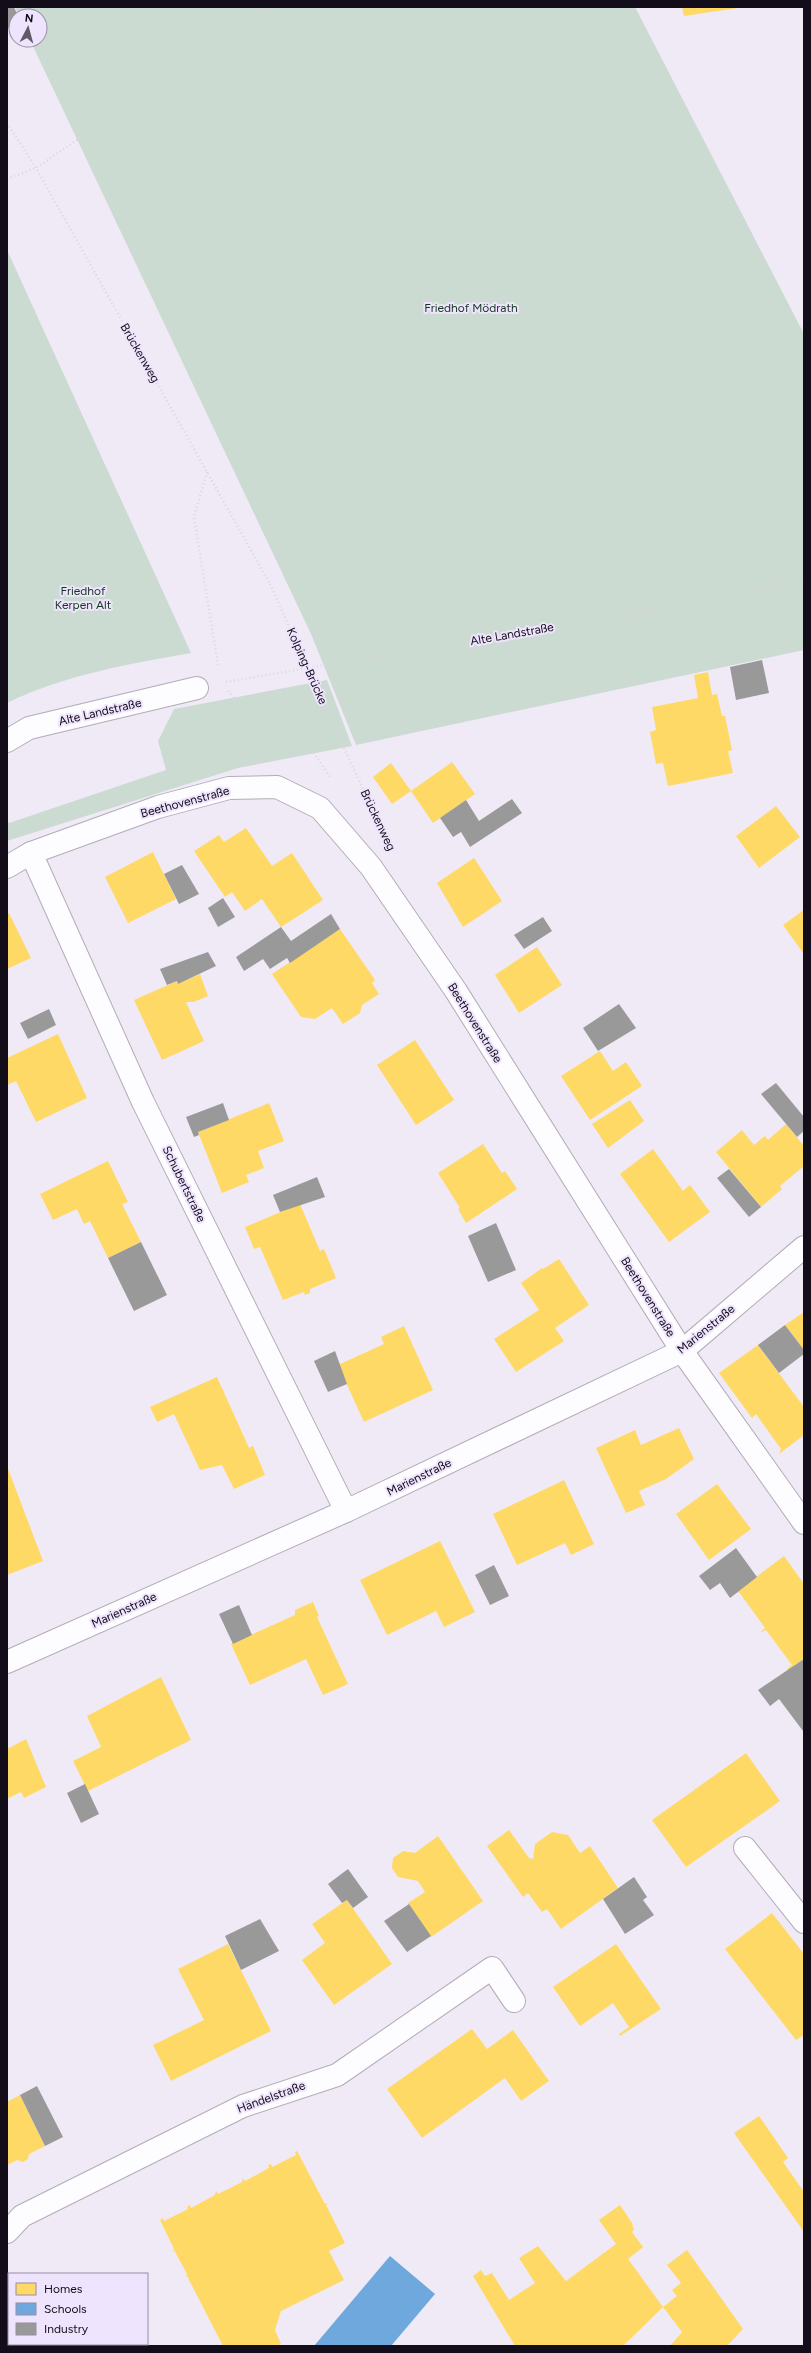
<svg xmlns="http://www.w3.org/2000/svg" width="811" height="2353" viewBox="0 0 811 2353" font-family="Figtree,sans-serif">
<rect width="100%" height="100%" fill="#f0eaf7"/>
<g fill="#ccdbd2">
<path d="M15,7H635L804,334V650L356,745L311,634L30,40H40V16H19Z"/>
<path d="M7,250L191,653C129,664 64,675 7,703Z"/>
<path d="M327,680L352,746L238,768L7,841V820L9,823L166,770L158,741L174,709Z"/>
</g>
<g fill="#ffd966">
<path d="M682,7H738V8L684,16Z"/>
<path d="M708,672L712,695L717,694L722,716H725L732,750L728,751L733,773L668,786L663,763L656,764L650,732L656,730L652,707L698,698L694,675Z"/>
<path d="M452,762L475,794L433,823L411,791Z"/>
<path d="M391,763L411,791L392,804L373,777Z"/>
<path d="M776,806L800,837L759,868L736,836Z"/>
<path d="M246,828L272,866L292,853L323,900L281,927L262,899L245,911L232,892L225,897L194,851L219,835L224,842Z"/>
<path d="M153,852L176,899L128,923L105,877Z"/>
<path d="M474,858L502,901L463,927L437,883Z"/>
<path d="M804,910V954L783,925Z"/>
<path d="M9,913L31,958L7,969V914Z"/>
<path d="M340,929L375,980L372,983L379,994L362,1005L360,1013L343,1024L332,1008L315,1019L301,1017L272,974Z"/>
<path d="M537,947L562,985L519,1013L495,975Z"/>
<path d="M200,974L208,996L194,1002H186L204,1041L162,1060L134,1000L177,981L178,984Z"/>
<path d="M58,1034L87,1098L36,1122L16,1081L7,1085V1058Z"/>
<path d="M415,1040L454,1100L416,1125L377,1065Z"/>
<path d="M600,1051L613,1071L626,1062L642,1086L590,1120L561,1076Z"/>
<path d="M630,1100L644,1121L608,1148L592,1124Z"/>
<path d="M269,1103L284,1141L258,1151L264,1168L246,1175L249,1182L222,1193L198,1132Z"/>
<path d="M786,1124L804,1146V1166L780,1186L782,1189L761,1207L716,1152L742,1130L754,1145L765,1136L768,1140Z"/>
<path d="M483,1144L502,1173L505,1171L517,1189L466,1223L458,1209L460,1208L438,1173Z"/>
<path d="M653,1149L683,1191L690,1185L710,1212L669,1242L620,1174Z"/>
<path d="M108,1161L128,1202L122,1204L141,1242L108,1258L90,1221L84,1224L77,1209L53,1220L40,1194Z"/>
<path d="M300,1204L320,1251L324,1249L336,1278L310,1289V1293L305,1295L304,1292L283,1300L260,1247L254,1249L245,1227Z"/>
<path d="M559,1259L589,1305L555,1328L564,1341L516,1372L494,1339L539,1310L521,1283L542,1268L543,1269Z"/>
<path d="M804,1312V1350L785,1325Z"/>
<path d="M404,1326L433,1390L364,1422L338,1365L384,1344L381,1337Z"/>
<path d="M758,1345L804,1407V1435L779,1454L781,1449L756,1414L752,1418L719,1373Z"/>
<path d="M217,1377L249,1448L253,1446L265,1475L234,1489L222,1465L200,1470L174,1414L157,1422L150,1407Z"/>
<path d="M679,1428L694,1459L666,1479L639,1491L645,1505L626,1513L596,1448L635,1430L641,1445Z"/>
<path d="M7,1466L43,1561L7,1575Z"/>
<path d="M564,1480L594,1544L571,1555L565,1543L517,1565L493,1514Z"/>
<path d="M717,1484L751,1529L709,1560L676,1514Z"/>
<path d="M440,1541L475,1612L444,1627L436,1611L387,1635L360,1580Z"/>
<path d="M784,1556L804,1584V1659L788,1670L787,1669L792,1665L766,1630L760,1633L765,1628L739,1592L732,1595Z"/>
<path d="M313,1602L319,1616L317,1617L348,1684L323,1695L306,1659L250,1685L231,1644L295,1615V1610Z"/>
<path d="M161,1677L191,1740L88,1791L73,1761L101,1747L87,1716Z"/>
<path d="M26,1739L46,1787L24,1798L21,1792L7,1799V1749Z"/>
<path d="M746,1753L780,1801L686,1867L652,1820Z"/>
<path d="M509,1830L529,1858L533,1859L535,1844L552,1832L568,1835L580,1853L590,1846L618,1888L561,1929L547,1909L542,1912L528,1893L523,1897L487,1846Z"/>
<path d="M438,1836L483,1901L431,1937L408,1903L425,1892L418,1881L398,1877L392,1868L393,1858L403,1851L415,1853Z"/>
<path d="M347,1900L392,1964L334,2005L302,1960L325,1943L312,1924Z"/>
<path d="M772,1913L804,1954V2035L796,2040L725,1949Z"/>
<path d="M228,1944L271,2031L171,2081L153,2045L204,2020L178,1969Z"/>
<path d="M616,1944L661,2009L620,2036L619,2034L629,2027L613,2003L580,2026L553,1987Z"/>
<path d="M472,2029L487,2049L513,2030L549,2081L521,2101L505,2078L422,2138L387,2089Z"/>
<path d="M20,2095L45,2146L29,2154L28,2159L23,2162L17,2160L7,2165V2102Z"/>
<path d="M759,2116L788,2158L783,2162L804,2192V2232L734,2133Z"/>
<path d="M297,2151L325,2204L328,2203L326,2205L345,2243L329,2251L344,2280L281,2311L275,2330L281,2344L276,2346H223L187,2276L185,2277L187,2274L174,2250L171,2251L174,2249L160,2220L163,2218L164,2221L188,2209L187,2207L190,2205L191,2208L215,2195L216,2191L218,2194L242,2182L243,2178L245,2181L269,2168L268,2165L271,2164L272,2167L296,2155L295,2152Z"/>
<path d="M620,2205L632,2223L634,2230L632,2232L643,2247L628,2259L663,2307L623,2346H515L473,2276L481,2270L485,2276L492,2273L509,2300L535,2283L519,2258L538,2246L566,2281L616,2244L599,2220Z"/>
<path d="M687,2250L743,2329L727,2346H670L682,2332L663,2307L677,2296L672,2290L681,2283L667,2265Z"/>
<path d="M9,2293V2344H33L34,2346H7V2296Z"/>
</g>
<path fill="#6fa8dc" d="M390,2256L435,2294L391,2346H314Z"/>
<g fill="#999">
<path d="M7,7H14L18,16H16V24L7,29Z"/>
<path d="M762,660L769,693L736,700L730,667Z"/>
<path d="M512,799L522,813L470,847L461,832L453,837L440,818L466,800L479,821Z"/>
<path d="M182,865L199,894L179,904L164,874Z"/>
<path d="M223,898L235,917L218,927L208,908Z"/>
<path d="M331,914L340,929L290,963L287,958L270,969L263,959L244,971L236,957L281,927L291,941Z"/>
<path d="M543,917L552,931L524,949L514,935Z"/>
<path d="M208,952L216,966L178,984L177,981L167,985L160,969Z"/>
<path d="M619,1004L636,1028L598,1051L583,1028Z"/>
<path d="M49,1009L56,1025L28,1039L20,1023Z"/>
<path d="M776,1083L804,1117V1131L797,1137L761,1094Z"/>
<path d="M223,1103L229,1120L198,1132L199,1135L194,1137L186,1117Z"/>
<path d="M729,1169L761,1207L749,1217L717,1178Z"/>
<path d="M317,1177L325,1197L280,1212L273,1195Z"/>
<path d="M496,1223L516,1270L488,1282L468,1236Z"/>
<path d="M141,1242L167,1295L134,1311L108,1258Z"/>
<path d="M785,1325L804,1350V1354L779,1373L758,1345Z"/>
<path d="M335,1351L347,1384L328,1392L314,1361Z"/>
<path d="M736,1548L757,1577L730,1598L720,1583L710,1590L699,1576Z"/>
<path d="M494,1565L509,1596L490,1605L475,1575Z"/>
<path d="M239,1605L252,1635L233,1644L219,1614Z"/>
<path d="M804,1659V1730L803,1731L779,1699L770,1706L758,1690Z"/>
<path d="M85,1784L99,1814L81,1823L67,1793Z"/>
<path d="M348,1869L368,1897L353,1908L347,1900L342,1903L328,1884Z"/>
<path d="M634,1877L647,1897L643,1900L654,1915L625,1934L603,1899Z"/>
<path d="M409,1904L431,1936L407,1952L384,1921Z"/>
<path d="M260,1919L279,1951L241,1970L225,1936Z"/>
<path d="M37,2086L63,2137L45,2146L20,2095Z"/>
</g>
<g fill="none" stroke-linecap="round" stroke-linejoin="round">
<defs>
<g id="minor">
<path d="M7,741L29,728L197,688"/>
<path d="M31,853L143,1102L346,1511"/>
<path d="M7,867L31,853L158,807L229,788L277,787L320,808L371,867L456,991L682,1351L804,1523"/>
<path d="M7,1662L346,1511L682,1351L804,1247"/>
<path d="M745,1848L804,1922"/>
<path d="M7,2232L22,2216L243,2106L337,2075L492,1968L514,2001"/>
</g>
</defs>
<use href="#minor" stroke="#b2acb8" stroke-width="24"/>
<g stroke="#d9d7dc" stroke-width="2.5" stroke-dasharray="1 3" stroke-linecap="butt">
<path d="M7,123L36,168L270,584"/>
<path d="M7,179L36,168L269,7"/>
<path d="M207,472L194,517L218,665"/>
<path d="M226,682L804,583"/>
<path d="M228,691L244,709L272,720L304,739L331,778"/>
<path d="M344,748L383,831"/>
</g>
<use href="#minor" stroke="#fdfcfe" stroke-width="22"/>
<path stroke="#d9d7dc" stroke-width="2.5" stroke-dasharray="1 3" stroke-linecap="butt" d="M270,584L344,748"/>
</g>
<g text-anchor="middle" stroke-width="4" stroke-linejoin="round" paint-order="stroke">
<g font-size="12" fill="#10381b" stroke="#efe4fd">
<text x="471" y="312">Friedhof Mödrath</text>
<text x="83" y="595">Friedhof<tspan x="83" dy="14">Kerpen Alt</tspan></text>
</g>
<g font-size="12" fill="#120d18" stroke="#efe4fd">
<text transform="translate(140 353) rotate(60)" y="4">Brückenweg</text>
<text transform="translate(512 634) rotate(-10)" y="4">Alte Landstraße</text>
<text transform="translate(307 666) rotate(66)" y="4">Kolping-Brücke</text>
<text transform="translate(100 712) rotate(-13)" y="4">Alte Landstraße</text>
<text transform="translate(185 802) rotate(-15)" y="4">Beethovenstraße</text>
<text transform="translate(378 820) rotate(65)" y="4">Brückenweg</text>
<text transform="translate(475 1023) rotate(58)" y="4">Beethovenstraße</text>
<text transform="translate(184 1184) rotate(64)" y="4">Schubertstraße</text>
<text transform="translate(648 1297) rotate(58)" y="4">Beethovenstraße</text>
<text transform="translate(706 1329) rotate(-39)" y="4">Marienstraße</text>
<text transform="translate(419 1477) rotate(-26)" y="4">Marienstraße</text>
<text transform="translate(124 1610) rotate(-24)" y="4">Marienstraße</text>
<text transform="translate(271 2097) rotate(-20)" y="4">Händelstraße</text>
</g>
</g>
<rect width="811" height="2353" fill="none" stroke="#120d18" stroke-width="16"/>
<rect x="8" y="2273" width="140" height="72" fill="#efe4fd" stroke="#978ea1"/>
<rect x="16" y="2283" width="20" height="12" fill="#ffd966" stroke="#978ea1"/>
<text x="44" y="2293" font-size="12" fill="#120d18">Homes</text>
<rect x="16" y="2303" width="20" height="12" fill="#6fa8dc" stroke="#978ea1"/>
<text x="44" y="2313" font-size="12" fill="#120d18">Schools</text>
<rect x="16" y="2323" width="20" height="12" fill="#999999" stroke="#978ea1"/>
<text x="44" y="2333" font-size="12" fill="#120d18">Industry</text>
<g transform="translate(28 28) rotate(6)"><circle r="19" fill="#efe4fd" stroke="#978ea1"/>
<path d="M0-3L7 15L0 10L-7 15Z" fill="#605a66"/>
<text y="-6" font-size="11" font-weight="bold" text-anchor="middle" fill="#120d18">N</text>
</g>
</svg>
